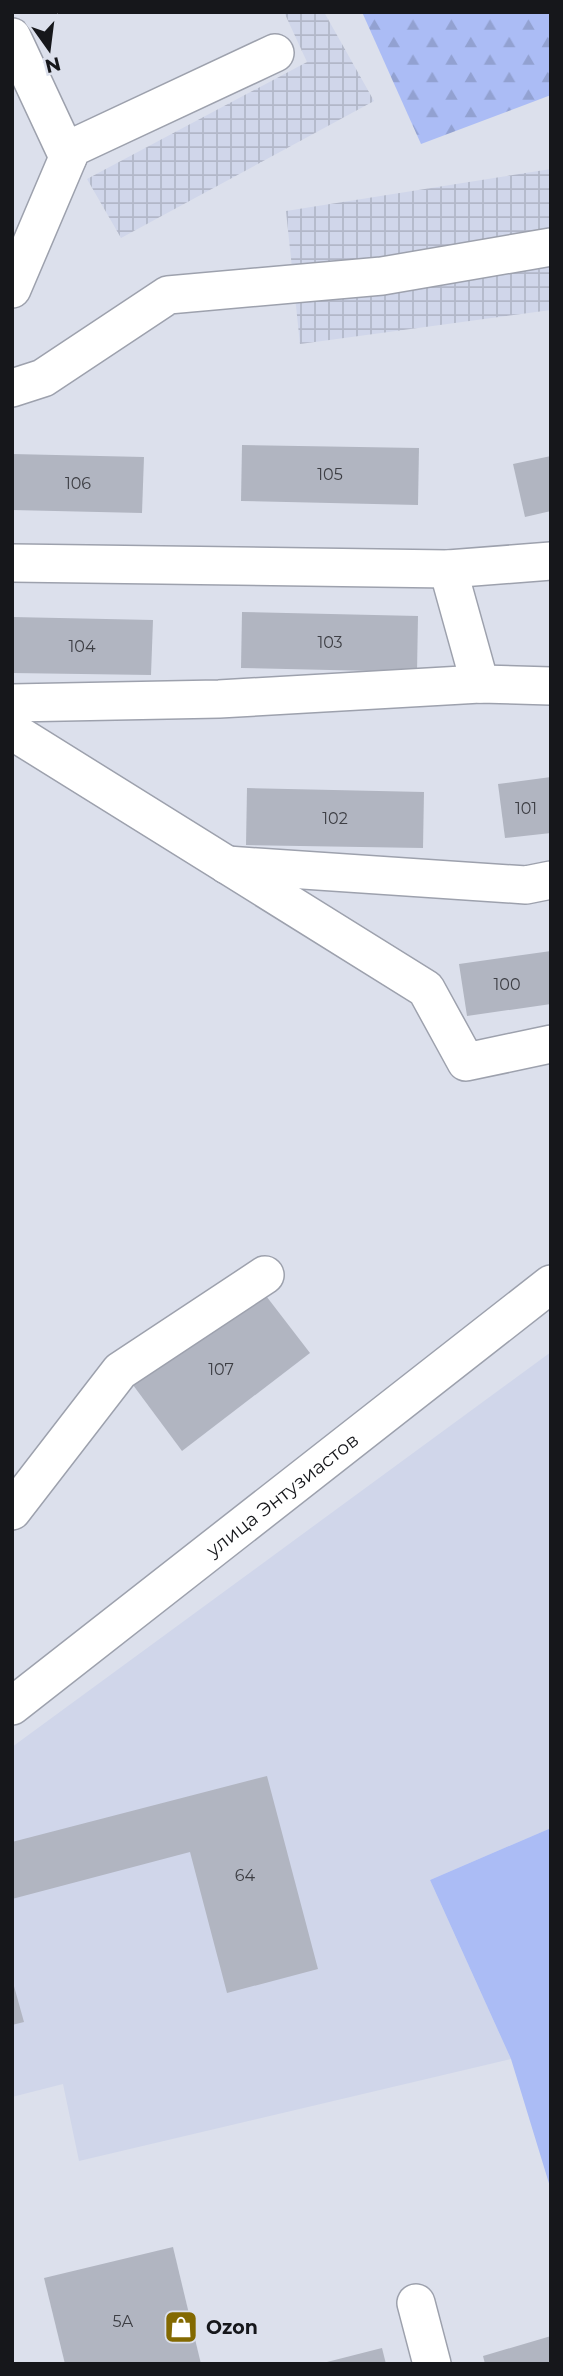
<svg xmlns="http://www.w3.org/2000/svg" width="563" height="2376" viewBox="0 0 563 2376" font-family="Montserrat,sans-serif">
<defs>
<pattern id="industrial-grid" width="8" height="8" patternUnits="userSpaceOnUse" patternTransform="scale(1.75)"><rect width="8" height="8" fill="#d0d6ea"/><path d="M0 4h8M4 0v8" fill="none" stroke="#b2b7c8"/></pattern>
<pattern id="forest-firs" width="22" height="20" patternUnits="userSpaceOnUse" patternTransform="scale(1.75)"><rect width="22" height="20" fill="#abbcf5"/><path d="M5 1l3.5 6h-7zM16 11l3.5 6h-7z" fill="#92a1d1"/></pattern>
</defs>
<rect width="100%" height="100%" fill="#dce0ec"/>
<path fill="#d0d6ea" d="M551,1352V1828L430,1880L511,2059L79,2161L63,2084L12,2097V1747Z"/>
<g fill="url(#industrial-grid)">
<path d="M284,12H324L374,101L121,238L87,179L307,62Z"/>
<path d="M551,169V310L300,344L286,211Z"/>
</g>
<path fill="url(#forest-firs)" d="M362,12H551V95L421,144Z"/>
<path fill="#abbcf5" d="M551,1828V2190L511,2059L430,1880Z"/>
<g fill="#b1b5c1">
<path d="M242,445L419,448L418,505L241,501Z"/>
<path d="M12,454L144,457L142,513L12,510Z"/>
<path d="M551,456V511L525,517L513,464Z"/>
<path d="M242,612L418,616L417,672L241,668Z"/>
<path d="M12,617L153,620L151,675L12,673Z"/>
<path d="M551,777V833L505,838L498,784Z"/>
<path d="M247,788L424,792L423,848L246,845Z"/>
<path d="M551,951V1004L467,1016L459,964Z"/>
<path d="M260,1288L310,1353L182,1451L133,1385Z"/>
<path d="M267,1776L318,1969L227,1993L190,1852L12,1899V1842Z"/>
<path d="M12,1979L24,2022L12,2025Z"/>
<path d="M173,2247L201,2364H65L44,2278Z"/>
<path d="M551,2336V2364H485L483,2356Z"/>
<path d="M382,2348L386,2364H324L323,2363Z"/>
</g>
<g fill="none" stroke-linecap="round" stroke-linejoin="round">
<defs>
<g id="minor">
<path d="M12,37L68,157"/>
<path d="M12,289L72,148L275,53"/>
<path d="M12,388L43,378L168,295L382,276L551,247"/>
<path d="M12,563L448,569L551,561"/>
<path d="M448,569L480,684"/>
<path d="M12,703L219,699L480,684L551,686"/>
<path d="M12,731L426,989L466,1062L551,1044"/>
<path d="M227,865L526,885L551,880"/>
<path d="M12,1511L120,1371L265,1275"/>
<path id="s1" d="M12,1706L551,1284"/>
<path d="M416,2303L432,2364"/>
</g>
</defs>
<use href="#minor" stroke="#9da1ad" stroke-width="40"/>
<use href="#minor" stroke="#fff" stroke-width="37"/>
</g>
<defs>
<symbol id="shop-square" viewBox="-11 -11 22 22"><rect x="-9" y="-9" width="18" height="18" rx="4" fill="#836901" stroke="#dce0ec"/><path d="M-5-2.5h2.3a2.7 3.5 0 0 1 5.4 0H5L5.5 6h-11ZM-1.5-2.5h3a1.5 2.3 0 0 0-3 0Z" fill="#fff"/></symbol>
</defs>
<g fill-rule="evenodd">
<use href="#shop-square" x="162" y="2308" width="38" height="38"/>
</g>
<g text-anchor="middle" stroke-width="6" stroke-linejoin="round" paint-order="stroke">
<g font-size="16" fill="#3d3e44">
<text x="330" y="480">105</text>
<text x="78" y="489">106</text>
<text x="330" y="648">103</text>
<text x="82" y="652">104</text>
<text x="526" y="814">101</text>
<text x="335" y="824">102</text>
<text x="507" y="990">100</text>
<text x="221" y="1375">107</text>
<text x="245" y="1881">64</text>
<text x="123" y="2327">5А</text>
</g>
<g font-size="19" fill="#16171b" stroke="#dce0ec">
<text dy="7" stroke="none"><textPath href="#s1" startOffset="343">улица Энтузиастов</textPath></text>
</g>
<g font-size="19" font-weight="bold" fill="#16171b" stroke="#dce0ec" text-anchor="start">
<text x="206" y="2334">Ozon</text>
</g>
</g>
<rect width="563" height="2376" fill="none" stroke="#16171b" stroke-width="28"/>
<g transform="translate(49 49) rotate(166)" stroke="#dce0ec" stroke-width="5" paint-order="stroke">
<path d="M0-5L12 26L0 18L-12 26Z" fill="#16171b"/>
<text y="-10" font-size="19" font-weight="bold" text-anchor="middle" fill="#16171b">N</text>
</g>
</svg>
